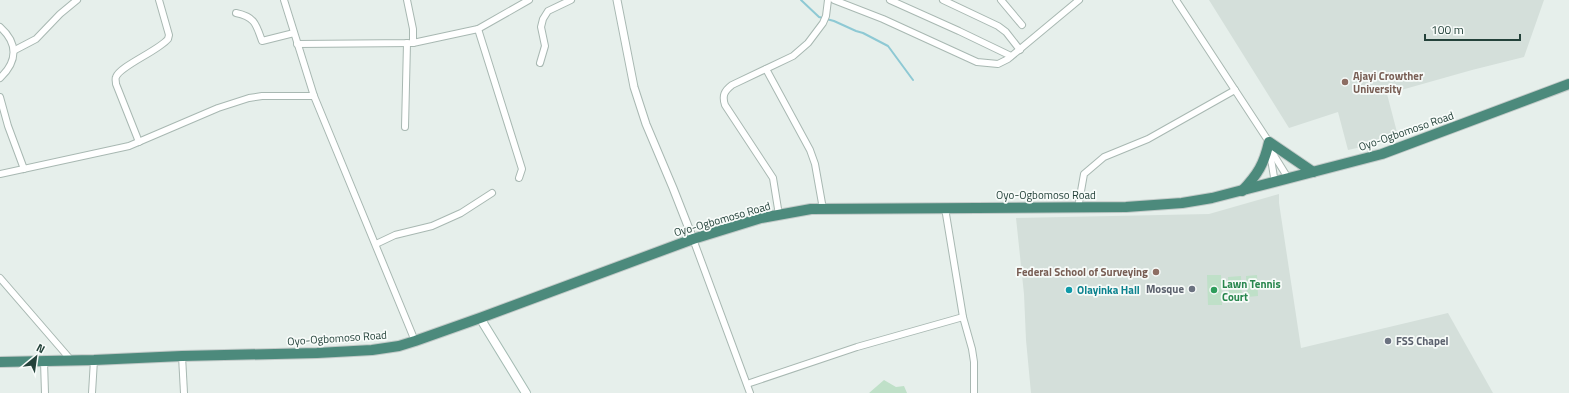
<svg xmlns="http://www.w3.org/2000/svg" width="1569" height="393" viewBox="0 0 1569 393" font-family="'Titillium Web',sans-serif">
<rect width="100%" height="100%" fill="#e6efeb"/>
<g fill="#d4dfda">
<path d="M1209,0H1544L1524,57L1472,70L1387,94L1398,136L1397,139L1348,150L1338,112L1289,128Z"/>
<path d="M1279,194V203L1301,348L1448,313L1493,393H1031L1026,340L1024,294L1016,218L1209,214Z"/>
</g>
<g fill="#bfe0c8">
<path d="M1207,275H1221L1222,305H1208Z"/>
<path d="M1257,275L1258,296L1247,297L1246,276Z"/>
<path d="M1241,276L1242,301H1229L1228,277Z"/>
<path d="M884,380L896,387L904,386L907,393H869Z"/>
</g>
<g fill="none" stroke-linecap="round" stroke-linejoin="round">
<path stroke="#8ec9d4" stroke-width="2" d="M801,0L819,17L834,21L856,31L863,33L888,46L913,80"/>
<defs>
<g id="minor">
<path d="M284,0L314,96L415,341"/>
<path d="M407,0L413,29V43"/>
<path d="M834,0L883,19L977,62L998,64L1008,59L1079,0"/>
<path d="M890,0L959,31L1011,56"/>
<path d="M943,0L998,26L1006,32L1020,50"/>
<path d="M1001,0L1022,25"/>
<path d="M1176,0L1269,142L1272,152L1288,178"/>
<path d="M236,13C255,17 256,24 262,41L294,33"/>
<path d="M0,27C18,43 18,61 0,78"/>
<path d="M478,29L522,169L519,178"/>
<path d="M297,44L413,43L478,29L529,0"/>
<path d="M15,50L36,39L60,14L77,0"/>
<path d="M540,63L545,46L541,27L543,19L548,11L571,0"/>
<path d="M766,69L810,150L815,164L823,209"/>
<path d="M0,97L8,126L24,169"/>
<path d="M405,127L407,43"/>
<path d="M139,142L116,84C116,81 115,79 116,77C120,66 158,51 168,39L169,35L159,0"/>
<path d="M1272,152L1271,159L1275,183"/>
<path d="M0,174L129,146L218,108L249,98L262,96H314"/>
<path d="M945,208L963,317L972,349L974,362V393"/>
<path d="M1078,208L1084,174L1104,157L1148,139L1235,90"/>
<path d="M779,215L773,178L725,105C722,96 724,91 732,85L793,56L808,43L823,23L826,16L828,0"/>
<path d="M693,239L750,393"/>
<path d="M376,244L395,235L432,226L461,213L492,193"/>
<path d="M0,278L71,360"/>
<path d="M182,356L184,393"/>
<path d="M44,361L45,393"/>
<path d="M747,384L857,347L963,317"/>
<path d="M92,393L94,360"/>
</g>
<path id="tertiary" d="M617,0L634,87L646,124L673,188L693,239"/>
<path id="secondary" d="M480,318L526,393"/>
<g id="trunk">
<path d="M1242,191C1258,174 1264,164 1269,142L1313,172"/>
<path d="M0,362L94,360L182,356L317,353L372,350L399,346L415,341L480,318L693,239L761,218L811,209L1126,207L1182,203L1212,198L1382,154L1569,84"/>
</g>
</defs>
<use href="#minor" stroke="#a8b8b2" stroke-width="8"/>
<use href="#tertiary" stroke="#a8b8b2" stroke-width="9"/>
<use href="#secondary" stroke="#a4bbb3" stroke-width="10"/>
<use href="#trunk" stroke="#c2cac8" stroke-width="12"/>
<use href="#minor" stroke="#fff" stroke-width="6"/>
<use href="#tertiary" stroke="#fff" stroke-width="7"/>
<use href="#secondary" stroke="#fff" stroke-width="8"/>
<use href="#trunk" stroke="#4c8a7c" stroke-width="10"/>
</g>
<g fill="#8d6e63" stroke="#f7fbf9" stroke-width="1.5">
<circle cx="1345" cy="82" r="4"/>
<circle cx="1156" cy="272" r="4"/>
</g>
<g fill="#6b7280" stroke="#f7fbf9" stroke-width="1.5">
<circle cx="1192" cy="289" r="4"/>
<circle cx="1388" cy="341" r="4"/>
</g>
<circle fill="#0f9aa8" stroke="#f7fbf9" stroke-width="1.5" cx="1069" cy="290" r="4"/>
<circle fill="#2e9e5b" stroke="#f7fbf9" stroke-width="1.5" cx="1214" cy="290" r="4"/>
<g text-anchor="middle" stroke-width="3.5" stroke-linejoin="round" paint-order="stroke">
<g font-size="11" font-weight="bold" fill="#785e54" stroke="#f7fbf9" text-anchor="start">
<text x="1353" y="80">Ajayi Crowther<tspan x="1353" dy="13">University</tspan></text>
<text x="1148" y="276" text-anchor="end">Federal School of Surveying</text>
</g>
<g font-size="11" fill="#24423a" stroke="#f7fbf9">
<text transform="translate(1406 131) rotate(-19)" y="4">Oyo-Ogbomoso Road</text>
<text x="1046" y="199">Oyo-Ogbomoso Road</text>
<text transform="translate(722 219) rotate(-16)" y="4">Oyo-Ogbomoso Road</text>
<text transform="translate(337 338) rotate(-4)" y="4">Oyo-Ogbomoso Road</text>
</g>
<g font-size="11" font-weight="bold" fill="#27864d" stroke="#f7fbf9" text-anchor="start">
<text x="1222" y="288">Lawn Tennis<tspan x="1222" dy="13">Court</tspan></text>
</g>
<g font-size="11" font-weight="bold" fill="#5b616d" stroke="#f7fbf9" text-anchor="end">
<text x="1184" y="293">Mosque</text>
<text x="1396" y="345" text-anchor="start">FSS Chapel</text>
</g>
<g font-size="11" font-weight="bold" fill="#0d838f" stroke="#f7fbf9" text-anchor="start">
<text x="1077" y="294">Olayinka Hall</text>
</g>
</g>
<g transform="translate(36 357) rotate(29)" stroke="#f7fbf9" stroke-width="3" paint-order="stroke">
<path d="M0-3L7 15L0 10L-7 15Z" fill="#24423a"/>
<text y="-6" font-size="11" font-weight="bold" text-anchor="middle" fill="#24423a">N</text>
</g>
<path d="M1425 34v6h95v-6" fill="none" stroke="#24423a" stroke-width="2"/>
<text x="1431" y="34" font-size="12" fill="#24423a" stroke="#f7fbf9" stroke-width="3" paint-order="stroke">100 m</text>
</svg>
